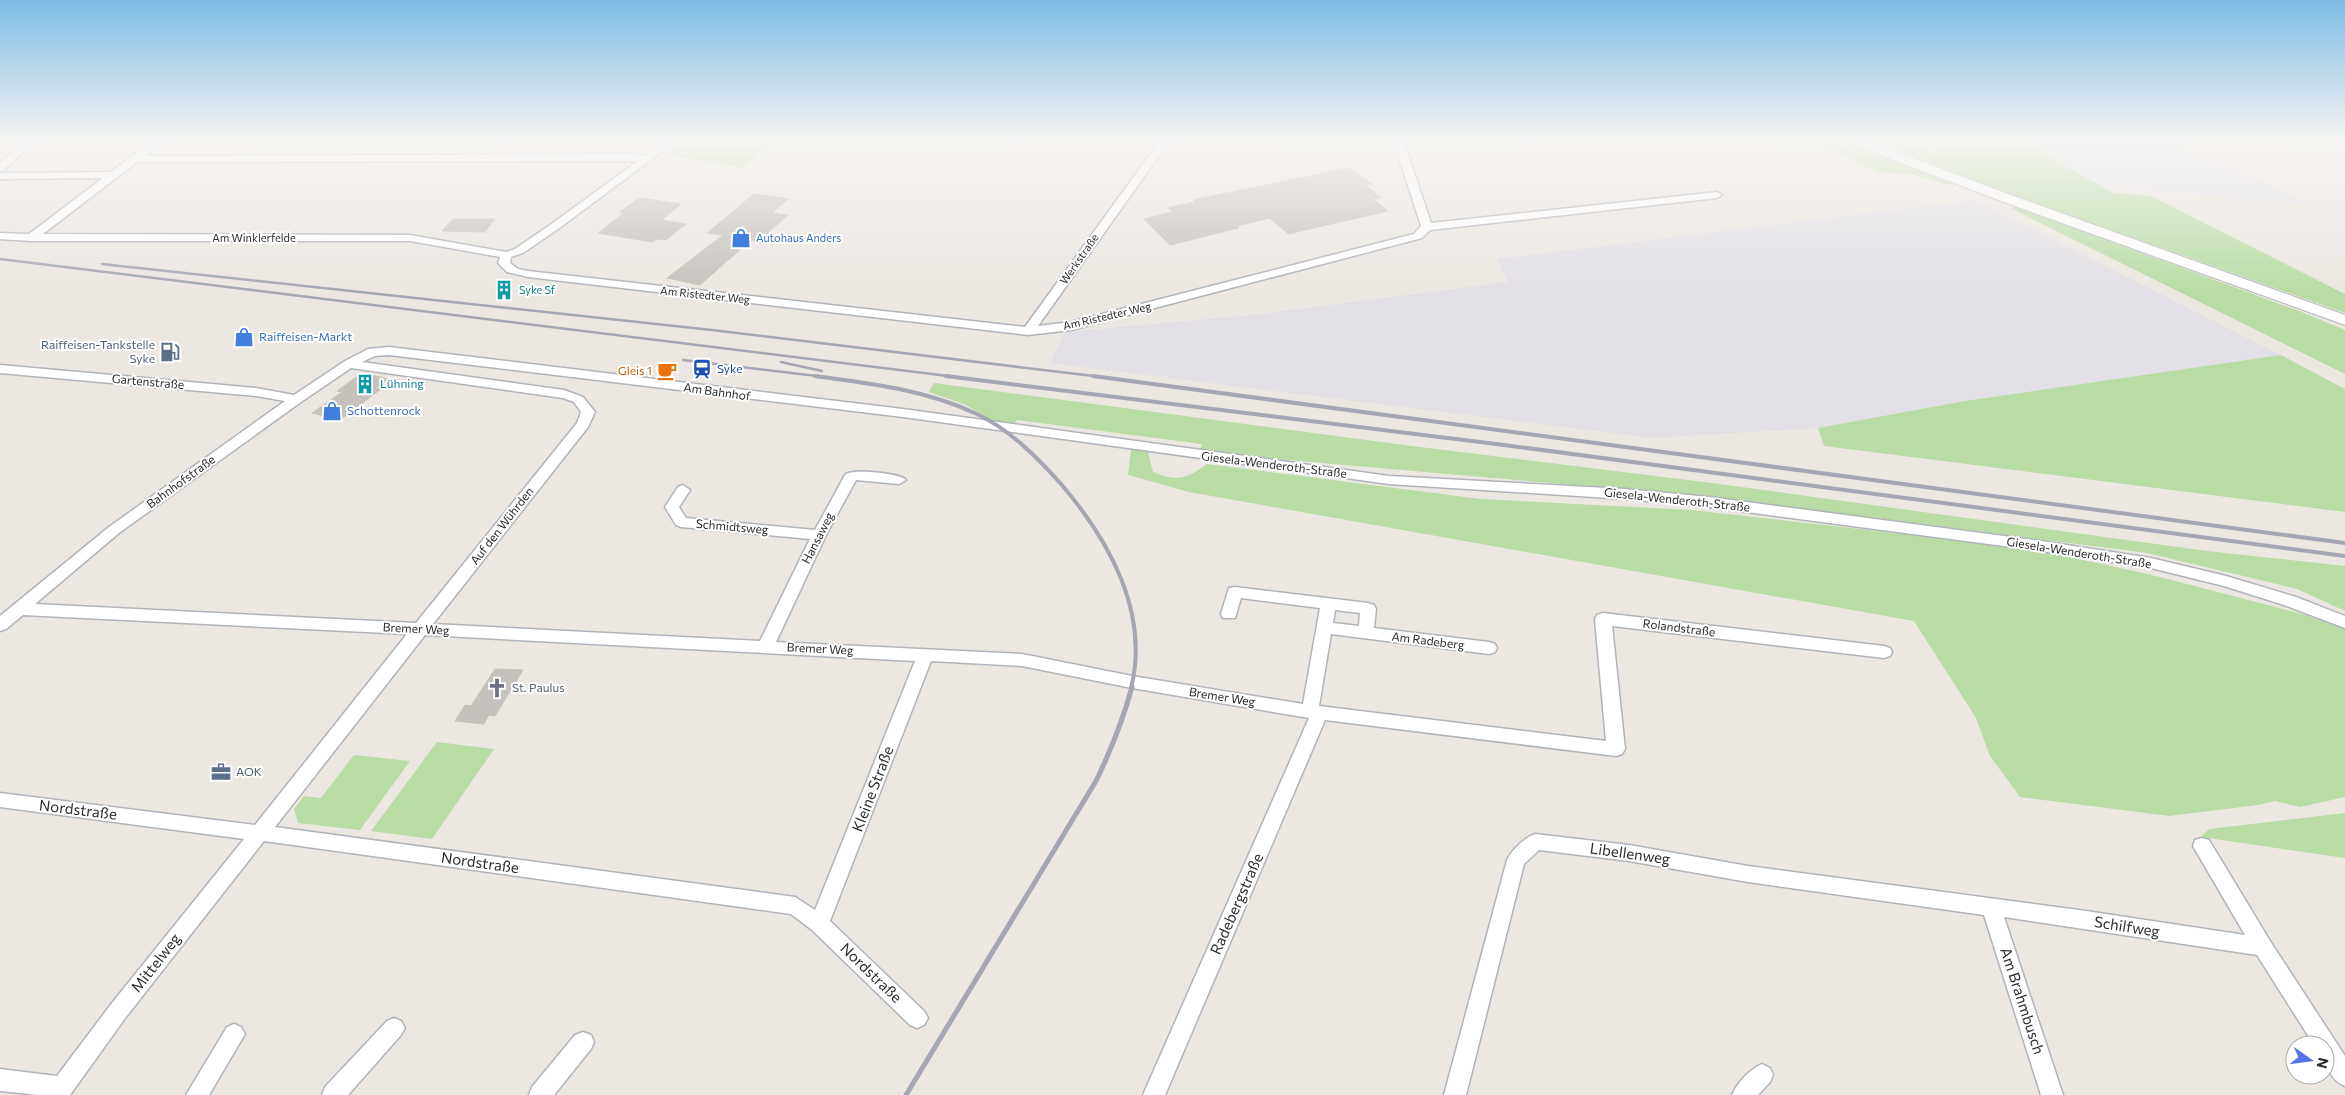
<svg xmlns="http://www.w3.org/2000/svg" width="2345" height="1095" viewBox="0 0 2345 1095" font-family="Commissioner,sans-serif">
<rect width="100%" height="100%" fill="#ece7e1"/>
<g fill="#e2e0e6">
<path d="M2017,139H2168L2312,205L2108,187Z"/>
<path d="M1975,200L2281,355L1965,401L1818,428L1652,438L1050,363L1065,332L1252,315L1508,282L1497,259Z"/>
</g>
<g fill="#b8dca4">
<path d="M689,139H780L742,167L667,155Z"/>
<path d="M1808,139H1842L1951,182L1949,185L1911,174L1879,172Z"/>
<path d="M1870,139H1898L1933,153L1948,139H2017L2114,193L2151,196L2345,294V313L2002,191Z"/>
<path d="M2014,206L2299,311L2345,330V374L2012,209Z"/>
<path d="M2281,355L2345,389V512L1824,446L1818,428L1965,401Z"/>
<path d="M934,383L1412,446L1712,483L2207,551L2345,566V611L2297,589L2147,553L1712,497L1275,459L1200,450L1202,444L1017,420L1013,427L1006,428L964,404L929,392Z"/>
<path d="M1131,450L1148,452L1153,472C1178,482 1186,479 1207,464L1481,499L1691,510L2028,548L2152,575L2306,615L2345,629V797L2300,807L2275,801L2258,805L2169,816L2020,797L1990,756L1976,718L1914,621L1189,492L1128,475Z"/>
<path d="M437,742L494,749L432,839L371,831Z"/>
<path d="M354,755L410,761L360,830L298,823L294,809L304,796L321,798Z"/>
<path d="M2345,813V858L2201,837L2209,829Z"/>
</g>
<g fill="#c5c1bc" stroke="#c8c3ba">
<path d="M1348,168L1372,184L1365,185L1381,198L1373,199L1388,211L1288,234L1270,218L1237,226L1239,228L1170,245L1144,219L1172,212L1168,208L1195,202L1193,200Z"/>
<path d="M754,194L788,199L772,213L788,215L759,241L751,240L700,285L667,278L723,235L707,233Z"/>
<path d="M639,198L681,204L662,220L686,224L666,240L657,239L652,242L598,233L624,213L620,212Z"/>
<path d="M453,219H495L485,232L442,231Z"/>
<path d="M362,373L389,379L376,388L381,389L344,417L337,419L312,413L342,392L337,391Z"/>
<path d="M495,669L523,670L495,716L489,715L484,724L455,721L465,705L471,706Z"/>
</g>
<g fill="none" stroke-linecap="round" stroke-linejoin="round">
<defs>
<g id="minor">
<path d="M26,139H37L4,170L0,171V163Z"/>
<path d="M155,139H166L145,156L635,154L645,156L668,139H679L558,229L523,253L511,257L510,263L518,269L528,271L1025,327L1161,139H1171L1038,326L1071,322L1414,234L1421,226L1393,139H1403L1431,223L1717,192L1722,195L1717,198L1430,230L1422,238L1071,330L1028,335L528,277L507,272L498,263L500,257L410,241H31L0,239V233L29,234L103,178L0,179V173L111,172ZM638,161L550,225L515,249L506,252L410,235L43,234L137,162Z"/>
<path d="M389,347L903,409L1389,476L1625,489L1709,497L2041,541L2151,558L2226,576L2296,597L2345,616V628L2284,605L2224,586L2151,568L2041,551L1709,507L1625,499L1389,484L903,417L389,355L375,356L362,362L564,390L583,397L595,412L588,427L433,624L760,641L810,539L681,527L676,525L665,507L678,487L683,485L690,490L679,507L686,518L815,530L845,475C850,468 901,473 906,480L899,484L856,480L826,535L776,642L1022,654L1132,676L1303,704L1320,608L1241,598L1235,618H1223L1221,614L1229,588L1235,587L1368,603L1374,605L1376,609L1374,628L1489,642L1495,644L1497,648L1495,652L1489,654L1331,634L1319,706L1606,741L1595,619L1597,615L1603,613L1884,646L1890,648L1892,652L1890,656L1884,658L1612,626L1625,749L1622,754L1616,756L1325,720L1165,1095H1143L1309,718L1132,688L1022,666L931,661L830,921L924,1011L928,1018L924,1025L917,1028L910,1025L812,930L791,914L264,841L126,1017L70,1095H39L0,1091V1069L57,1076L112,1003L244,839L0,807V793L255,825L407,634L23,615L6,629L0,631V616L109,527L285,401L256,396L0,373V365L256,388L294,395L345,361L368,349ZM351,368L563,398L574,402L581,412L577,423L416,623L35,604L119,533L301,402ZM1335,610L1360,613L1359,626L1333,623ZM425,635L915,661L815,910L795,897L275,827Z"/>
<path d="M1535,834L1629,845L1748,866L2086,911L2245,935L2193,846L2195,840L2202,838L2209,840L2270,941L2345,1056V1086C2328,1079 2325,1061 2325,1045H2314L2257,955L2004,917L2063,1095H2041L1984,915L1748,882L1629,861L1539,850L1524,864L1466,1095H1444L1507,860C1512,850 1524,838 1535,834Z"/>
<path d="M394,1018L401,1021L405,1028L401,1035L348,1095H322L325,1087L387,1021Z"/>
<path d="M234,1024L241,1027L245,1034L209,1095H186L227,1027Z"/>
<path d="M583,1032L591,1035L594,1042L591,1049L554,1095H529L532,1087L575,1035Z"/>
<path d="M1762,1064L1770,1068L1773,1075L1770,1082L1758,1095H1732C1737,1083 1749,1070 1762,1064Z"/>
</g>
<path id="secondary" d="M1845,139H1863L2011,195L2345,315V325L2001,201L1846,142Z"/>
</defs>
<use href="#minor" stroke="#b1b3bb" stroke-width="3"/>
<use href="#secondary" stroke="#b1b3bb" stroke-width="2"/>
<use href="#minor" fill="#fff" fill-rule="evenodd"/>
<use href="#secondary" fill="#fff" fill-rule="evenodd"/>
<g stroke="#a4a6b4" stroke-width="2.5">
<path d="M0,259L956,377"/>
<path d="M102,264L712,330L1102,377"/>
<path d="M683,360L825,377"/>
<path d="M781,362L822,371"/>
</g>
<g stroke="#a4a6b4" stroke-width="4">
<path d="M815,376C870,383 926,390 977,414C1010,430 1037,457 1061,484C1109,540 1150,613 1131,688"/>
<path d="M946,376L1504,445L2345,556"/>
<path d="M1093,376L2345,543"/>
</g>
<path stroke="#a4a6b4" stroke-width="5" d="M906,1095L1096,781C1111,750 1123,720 1132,687"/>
</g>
<linearGradient id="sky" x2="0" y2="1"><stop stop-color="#7ebce5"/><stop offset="0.48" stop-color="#f6f4f2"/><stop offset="1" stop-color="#f6f4f2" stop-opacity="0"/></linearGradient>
<rect width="2345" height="292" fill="url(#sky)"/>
<defs>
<symbol id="shop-bare" viewBox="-9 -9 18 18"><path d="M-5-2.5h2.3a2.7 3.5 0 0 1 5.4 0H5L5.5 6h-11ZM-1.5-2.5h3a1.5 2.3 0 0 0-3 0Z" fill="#3f7fe0" stroke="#fff" stroke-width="2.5" paint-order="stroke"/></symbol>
<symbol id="building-bare" viewBox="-9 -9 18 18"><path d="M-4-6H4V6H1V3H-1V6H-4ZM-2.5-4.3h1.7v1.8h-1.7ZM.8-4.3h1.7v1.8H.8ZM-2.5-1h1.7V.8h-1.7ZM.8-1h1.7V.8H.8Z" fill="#0f9aa8" stroke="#fff" stroke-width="2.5" paint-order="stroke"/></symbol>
<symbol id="fuel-bare" viewBox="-9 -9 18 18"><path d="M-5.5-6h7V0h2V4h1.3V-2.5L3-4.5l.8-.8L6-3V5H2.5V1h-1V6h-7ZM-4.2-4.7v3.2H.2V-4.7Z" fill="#5c6f8a" stroke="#fff" stroke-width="2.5" paint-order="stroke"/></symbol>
<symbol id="station-bare" viewBox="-9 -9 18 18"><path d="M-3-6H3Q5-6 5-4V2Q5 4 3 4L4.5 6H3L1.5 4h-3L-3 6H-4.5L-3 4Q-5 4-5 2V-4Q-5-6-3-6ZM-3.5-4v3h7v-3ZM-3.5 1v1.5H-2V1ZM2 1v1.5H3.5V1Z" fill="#1a4fb4" stroke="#fff" stroke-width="2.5" paint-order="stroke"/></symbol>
<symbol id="cafe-bare" viewBox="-9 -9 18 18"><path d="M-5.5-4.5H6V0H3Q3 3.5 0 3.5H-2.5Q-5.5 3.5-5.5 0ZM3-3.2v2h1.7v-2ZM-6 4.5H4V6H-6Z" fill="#e8710a" stroke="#fff" stroke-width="2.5" paint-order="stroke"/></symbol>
<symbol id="church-bare" viewBox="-9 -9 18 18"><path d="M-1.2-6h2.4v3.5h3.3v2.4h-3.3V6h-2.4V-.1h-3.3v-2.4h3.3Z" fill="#6b7280" stroke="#fff" stroke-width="2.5" paint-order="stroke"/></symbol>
<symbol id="office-bare" viewBox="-9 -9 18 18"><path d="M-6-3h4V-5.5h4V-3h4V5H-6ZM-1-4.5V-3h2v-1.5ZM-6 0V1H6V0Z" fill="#5c6f8a" stroke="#fff" stroke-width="2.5" paint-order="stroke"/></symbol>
</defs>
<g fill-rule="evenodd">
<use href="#shop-bare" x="727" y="224" width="28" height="28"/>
<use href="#building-bare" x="490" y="276" width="28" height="28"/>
<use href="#shop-bare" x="230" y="323" width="28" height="28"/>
<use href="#fuel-bare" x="156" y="338" width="28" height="28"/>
<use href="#station-bare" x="688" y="355" width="28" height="28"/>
<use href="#cafe-bare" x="653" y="357" width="28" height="28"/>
<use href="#building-bare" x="351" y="370" width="28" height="28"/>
<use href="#shop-bare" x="318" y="397" width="28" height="28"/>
<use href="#church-bare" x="483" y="674" width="28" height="28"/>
<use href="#office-bare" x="207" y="758" width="28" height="28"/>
</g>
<g text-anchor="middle" stroke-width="4" stroke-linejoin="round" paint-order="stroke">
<g font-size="11" fill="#2c2c2c" stroke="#fff">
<text x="254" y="242">Am Winklerfelde</text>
<text transform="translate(1079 259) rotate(-55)" y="4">Werkstraße</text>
<text transform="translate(705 295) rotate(6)" y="4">Am Ristedter Weg</text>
<text transform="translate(1107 316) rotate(-13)" y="4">Am Ristedter Weg</text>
</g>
<g font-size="11" fill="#366cbe" stroke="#fff" text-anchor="start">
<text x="756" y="242">Autohaus Anders</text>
</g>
<g font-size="11" fill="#0d838f" stroke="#fff" text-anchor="start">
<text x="519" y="294">Syke Sf</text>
</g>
<g font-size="12" fill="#366cbe" stroke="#fff" text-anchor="start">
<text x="259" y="341">Raiffeisen-Markt</text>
<text x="347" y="415">Schottenrock</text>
</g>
<g font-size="12" fill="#4e5e75" stroke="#fff" text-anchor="end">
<text x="155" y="349">Raiffeisen-Tankstelle<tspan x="155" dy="14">Syke</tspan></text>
<text x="236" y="776" text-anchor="start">AOK</text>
</g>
<g font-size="12" fill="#164399" stroke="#fff" text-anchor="start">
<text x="717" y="373">Syke</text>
</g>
<g font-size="12" fill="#c56008" stroke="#fff" text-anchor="end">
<text x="652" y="375">Gleis 1</text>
</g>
<g font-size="12" fill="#2c2c2c" stroke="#fff">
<text transform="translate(148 382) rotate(5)" y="4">Gartenstraße</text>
<text transform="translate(717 392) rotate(8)" y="4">Am Bahnhof</text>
<text transform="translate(1274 465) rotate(7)" y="4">Giesela-Wenderoth-Straße</text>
<text transform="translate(181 482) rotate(-36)" y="4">Bahnhofstraße</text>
<text transform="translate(1677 500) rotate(6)" y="4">Giesela-Wenderoth-Straße</text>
<text transform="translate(502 526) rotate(-52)" y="4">Auf den Wührden</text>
<text transform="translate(732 527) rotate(5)" y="4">Schmidtsweg</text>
<text transform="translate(818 538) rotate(-63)" y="4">Hansaweg</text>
<text transform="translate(2079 553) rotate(9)" y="4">Giesela-Wenderoth-Straße</text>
<text transform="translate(1679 628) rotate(7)" y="4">Rolandstraße</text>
<text transform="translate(416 629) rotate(3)" y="4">Bremer Weg</text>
<text transform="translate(1428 641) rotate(7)" y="4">Am Radeberg</text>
<text transform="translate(820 649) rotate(3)" y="4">Bremer Weg</text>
<text transform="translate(1222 697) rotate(9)" y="4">Bremer Weg</text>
</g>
<g font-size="12" fill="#0d838f" stroke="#fff" text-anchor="start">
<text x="380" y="388">Lühning</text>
</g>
<g font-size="12" fill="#5b616d" stroke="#fff" text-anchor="start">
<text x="512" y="692">St. Paulus</text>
</g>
<g font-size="15" fill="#2c2c2c" stroke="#fff">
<text transform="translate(873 789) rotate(-69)" y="5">Kleine Straße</text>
<text transform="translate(78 810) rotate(7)" y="5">Nordstraße</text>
<text transform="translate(1630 854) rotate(8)" y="5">Libellenweg</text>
<text transform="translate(480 863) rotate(8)" y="5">Nordstraße</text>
<text transform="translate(1237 904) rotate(-66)" y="5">Radebergstraße</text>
<text transform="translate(2127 927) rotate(9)" y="5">Schilfweg</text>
<text transform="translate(156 963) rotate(-52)" y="5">Mittelweg</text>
<text transform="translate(871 973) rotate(44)" y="5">Nordstraße</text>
<text transform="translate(2022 1001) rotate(72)" y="5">Am Brahmbusch</text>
</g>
</g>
<g transform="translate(2310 1060) rotate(104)"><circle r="24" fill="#ffffff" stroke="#ababab"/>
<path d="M0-4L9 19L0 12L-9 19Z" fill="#5472e5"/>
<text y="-8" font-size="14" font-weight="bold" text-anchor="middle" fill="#2c2c2c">N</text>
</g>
</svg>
